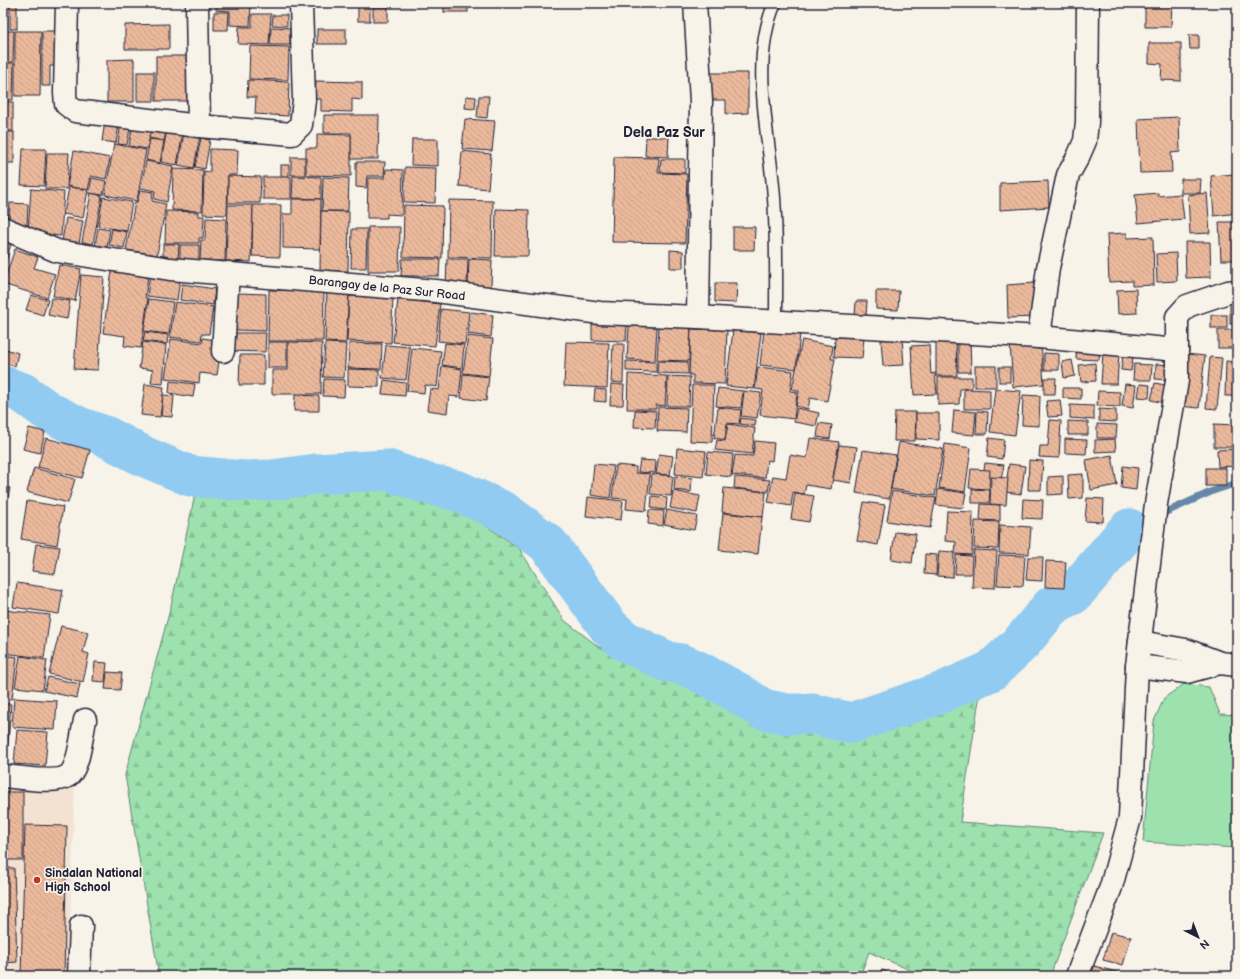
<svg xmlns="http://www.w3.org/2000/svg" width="1240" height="979" viewBox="0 0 1240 979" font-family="'Balsamiq Sans',sans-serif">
<defs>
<pattern id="forest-firs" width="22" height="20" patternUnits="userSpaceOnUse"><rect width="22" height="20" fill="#9de2ae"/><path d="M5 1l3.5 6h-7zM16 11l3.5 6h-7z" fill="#87c297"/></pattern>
<pattern id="building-back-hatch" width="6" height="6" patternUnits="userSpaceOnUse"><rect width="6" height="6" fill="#ebb99c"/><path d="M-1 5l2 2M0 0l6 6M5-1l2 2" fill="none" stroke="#c99f87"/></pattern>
</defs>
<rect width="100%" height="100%" fill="#f7f3e8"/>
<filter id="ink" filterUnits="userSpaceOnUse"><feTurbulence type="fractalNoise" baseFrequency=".025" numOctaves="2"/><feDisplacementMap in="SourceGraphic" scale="8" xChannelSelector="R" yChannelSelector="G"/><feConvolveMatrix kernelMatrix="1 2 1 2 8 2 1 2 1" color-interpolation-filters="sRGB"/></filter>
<g filter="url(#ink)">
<path fill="#f3e2d1" d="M75,783L68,976H3V785Z"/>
<path fill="#9de2ae" stroke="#608274" d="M1184,684L1209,687L1220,714L1237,715V848L1143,842L1154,721L1164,698Z"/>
<path fill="url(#forest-firs)" stroke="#608274" d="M390,484L466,512L519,548L564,620L599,647L726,704L825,736L904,718L981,687L960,822L1103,833L1050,976H923L869,952L860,976H159L125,775L171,606L197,485Z"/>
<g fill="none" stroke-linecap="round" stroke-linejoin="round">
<path stroke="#6587a8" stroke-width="7" d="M1164,513L1213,491L1237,483"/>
<path stroke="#91cbf1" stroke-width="41" d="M3,386L23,393L49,412L79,427L105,436L143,456L190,476L244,481L272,480L316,474L387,470L425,483L458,491L504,512L548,544L609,627L625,641L668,662L681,664L696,670L735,691L763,709L787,714H813L851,723L938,694L991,671L1022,642L1051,607L1073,594L1129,529"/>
</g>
<g fill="url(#building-back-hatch)" stroke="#22223b">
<path d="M3,3H8L7,29H3Z"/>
<rect x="10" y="3" width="7" height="26"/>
<path d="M216,3H251L250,26L230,25V11L216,10Z"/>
<rect x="375" y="3" width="37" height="2"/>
<rect x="444" y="3" width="24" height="9"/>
<path d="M1145,3H1172L1171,27H1145Z"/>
<rect x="358" y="6" width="12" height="15"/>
<rect x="373" y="7" width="15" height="15"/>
<path d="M214,12H229L228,30H214Z"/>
<path d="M252,14H271L269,45L238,44L239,27H252Z"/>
<path d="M273,15H287V26L272,25Z"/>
<path d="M169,24V49H125V25Z"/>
<path d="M271,27L290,28V45H270Z"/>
<rect x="317" y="29" width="29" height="15"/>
<path d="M3,31H14L13,62H3Z"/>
<path d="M15,31H41L40,96H15Z"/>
<path d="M42,31H56L55,66H50V86H42Z"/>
<path d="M1189,35H1199V49H1190Z"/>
<path d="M1149,43H1181V81L1161,80L1162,64L1149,63Z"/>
<path d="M250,46L289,47L288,80L249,79Z"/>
<rect x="156" y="56" width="34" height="45"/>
<path d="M134,59V102H107V60Z"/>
<path d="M3,63H14L13,100H3Z"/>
<rect x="137" y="72" width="17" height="29"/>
<path d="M708,73H748V113L726,114V100H708Z"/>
<path d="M248,80L289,82L288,116L255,114L256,97H247Z"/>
<path d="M316,81L362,82V100L352,99V112L321,111V99H315Z"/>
<path d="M466,96L476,97L475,109L465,108Z"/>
<path d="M479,96H489L487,118L477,117Z"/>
<rect x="3" y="102" width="10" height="29"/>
<path d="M324,115H379L378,159H351V133H324Z"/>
<path d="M1179,117L1180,152L1171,153L1172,172L1140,173L1138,119Z"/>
<path d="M465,119L495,121L492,151L462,149Z"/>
<path d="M105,121L119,124L116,143L102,141Z"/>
<path d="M121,121L131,123L127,145L118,144Z"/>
<path d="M133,122L152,126L147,149L129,146Z"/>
<path d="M152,126L167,128L164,141L149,138Z"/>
<path d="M167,129L183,132L177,165L161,162Z"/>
<rect x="3" y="132" width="11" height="31"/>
<path d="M184,133L200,136L194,168L178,165Z"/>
<path d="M317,134L351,135V176L306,175V148H317Z"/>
<path d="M646,137H669L668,157L645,156Z"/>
<path d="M201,138L210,140L205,169L195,167Z"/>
<path d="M150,139L164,141L160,163L146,160Z"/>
<path d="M412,139H438V166L411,165Z"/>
<path d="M114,144L146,150L137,201L105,195Z"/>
<path d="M23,149H46L44,186L21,185Z"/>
<path d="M210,149L238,150L237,175H228L227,215L203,214L204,171L210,172Z"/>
<path d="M74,151L110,158L106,179L91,176L88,190L67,186Z"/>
<path d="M462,151L491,154L488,189L459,186Z"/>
<path d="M47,153H69L67,189H45Z"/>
<rect x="291" y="157" width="14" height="18"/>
<path d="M614,157L659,158L658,173L687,174L685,243L612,242Z"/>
<path d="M661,159H685V173L660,172Z"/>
<path d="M146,161L173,166L167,202L154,199L155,191L141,188Z"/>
<path d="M356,162H385L384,176H367L366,188L356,187Z"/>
<rect x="281" y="165" width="8" height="11"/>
<path d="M405,167L436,168L435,203L404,202Z"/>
<path d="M173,169L203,170L202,211L172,210Z"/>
<path d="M386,169L403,170L402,215L387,214V218H367L368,178H385Z"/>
<path d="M1235,174L1237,213L1214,216L1211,176Z"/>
<path d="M228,176L261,177L260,203H228Z"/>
<path d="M293,176L321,177V199L292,198Z"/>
<rect x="263" y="177" width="28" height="22"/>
<path d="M323,177L349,178L348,211H322Z"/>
<path d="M92,178L106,181L103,195L89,193Z"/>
<path d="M1181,179H1201L1200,193H1181Z"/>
<path d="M1048,181L1049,207L1000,210V183Z"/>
<path d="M69,187L88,190L83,218L64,214Z"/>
<path d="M31,189L64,192L61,236L28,233Z"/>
<path d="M140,190L153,192L152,201L166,204L157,255L126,250L135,202H137Z"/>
<path d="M91,193L102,196L93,244L82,242Z"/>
<path d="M1158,193V196L1181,194L1184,219L1138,223L1135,195Z"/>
<path d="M1207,193L1210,233L1190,234L1188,195Z"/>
<path d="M103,197L132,202L127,231L98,226Z"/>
<path d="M292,199H321L320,249L283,248V214H292Z"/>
<path d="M449,200L493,201L492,258L448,257Z"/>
<path d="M3,201H8L7,221L3,220Z"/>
<path d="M10,203L28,204L27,225H9Z"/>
<path d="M228,205H253L251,262L226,261Z"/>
<path d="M253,205H281L280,257L252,256Z"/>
<path d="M404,205L443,206L442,258L403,257Z"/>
<path d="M496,209L529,210L528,256H495Z"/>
<path d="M166,211L199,212V216H204L203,238H199V243H165Z"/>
<path d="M321,211L349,212L348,271H320Z"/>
<path d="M66,218L83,221L79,244L62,241Z"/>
<path d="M206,218L226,219L225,261L200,260L201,240H205Z"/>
<path d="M1219,222H1237V260H1221Z"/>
<path d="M368,227H400L399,271H368Z"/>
<path d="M733,227H755L754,250H733Z"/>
<path d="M98,228L110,230L107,247L95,245Z"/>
<path d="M112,229L127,232L124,248L109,245Z"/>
<path d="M352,229H367L366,268H351Z"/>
<path d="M1127,233V238L1153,237L1154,285L1132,286V281L1109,282L1107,234Z"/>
<path d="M3,242L11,244L3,272Z"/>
<path d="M1185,242H1210L1211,277L1186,278Z"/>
<path d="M163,244H179L178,260H163Z"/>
<rect x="180" y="245" width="19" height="16"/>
<path d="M15,249L38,257L34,268L55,274L47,298L3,284Z"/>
<path d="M670,250L683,251V268H670Z"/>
<path d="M1176,253L1177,281L1157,282L1156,254Z"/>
<path d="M402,259H440L439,276H401Z"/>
<path d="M447,259H468L467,286H446Z"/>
<path d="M469,259L492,260L491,287L468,286Z"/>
<path d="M59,265L81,269L75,301L53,296Z"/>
<path d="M112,271L148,276L145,298H148L141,348L124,346L125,336L103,333Z"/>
<path d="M81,275L104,277L98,370L74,369Z"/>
<path d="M150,275L180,279L177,300L147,296Z"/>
<path d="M715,283H737L736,303L715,302Z"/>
<path d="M1034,283L1036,317L1008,318L1007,285Z"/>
<path d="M182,284L215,289L213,305L180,300Z"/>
<path d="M1136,289L1137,313L1118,314L1117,290Z"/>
<path d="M269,290L324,291L323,341H268Z"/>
<path d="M327,290L349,291L346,343L325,342Z"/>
<path d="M876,291H899L898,310L876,309Z"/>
<path d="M237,293L266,294V331L236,330Z"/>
<path d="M31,295L48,300L43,315L26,310Z"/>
<path d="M349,296L393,298L391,343L347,341Z"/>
<path d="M51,298L70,301L67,319L48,315Z"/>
<path d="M149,299L173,302L169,334L144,331Z"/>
<path d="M398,299L440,304L435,346L393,342Z"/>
<rect x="1230" y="300" width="7" height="24"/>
<path d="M856,301H867L866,316H855Z"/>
<path d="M175,302L213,307L209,334H202L201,341L170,337Z"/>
<path d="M441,309L469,312L465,344L438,341Z"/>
<path d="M471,312L493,315L491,337L468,334Z"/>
<rect x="1211" y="315" width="16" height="13"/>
<path d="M592,320L627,321L626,341L592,340Z"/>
<path d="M629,326L657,327L655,361L627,359Z"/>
<path d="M659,326L691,327L689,361L657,360Z"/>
<path d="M691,329L727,330L725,384L693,383V375H689Z"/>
<path d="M733,330L761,333L754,389L726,386Z"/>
<path d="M764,330L800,334L796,369L760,365Z"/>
<rect x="1218" y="330" width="19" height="18"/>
<path d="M145,332L168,335L167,344L143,341Z"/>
<path d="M229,333H266L265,352L228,351Z"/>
<path d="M468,336L493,339L489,376L463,373Z"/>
<path d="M835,337L864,338L862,358L834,357Z"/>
<path d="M956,337L957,376H936V338Z"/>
<path d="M958,337H970L971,372H958Z"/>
<path d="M203,338L222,341L217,375L200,373L199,383L165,378L171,339L202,343Z"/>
<path d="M902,338L904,365L883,366L881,340Z"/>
<path d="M802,340L833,346L831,359H835L827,401L810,398L808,409L796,406L799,391L792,389Z"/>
<path d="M1041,341L1044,384L1013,387L1010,343Z"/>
<path d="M143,342L166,345L163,384L151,383L153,370L139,368Z"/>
<rect x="268" y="342" width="19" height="26"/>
<path d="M288,342L322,343L321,394H272V370H288Z"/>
<path d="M566,342L609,343L607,388L564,386Z"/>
<path d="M1077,342L1100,343L1099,360L1076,359Z"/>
<path d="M325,343L346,344L344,378L323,377Z"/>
<path d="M349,343L382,344L381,369L348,368Z"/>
<path d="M445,343L464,345L462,368L442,365Z"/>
<path d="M613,344H624L623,383L611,382Z"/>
<path d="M386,345L410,347L406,380L382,378Z"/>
<path d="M929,345L931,374L935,373L937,394L914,395L911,346Z"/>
<path d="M3,348L18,353L15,366L3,363Z"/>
<path d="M412,348L441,351L437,387L425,385L424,393L407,391Z"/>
<path d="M1124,348L1134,350L1131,371L1121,370Z"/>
<path d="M1044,353L1059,354V370H1044Z"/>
<path d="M1103,353H1119L1117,384H1101Z"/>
<path d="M1186,354L1205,356L1199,408L1179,406Z"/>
<path d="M240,355H264V385H239Z"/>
<path d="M1210,357L1222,358L1217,409L1206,408Z"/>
<path d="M1072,360L1075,376L1064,378L1062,362Z"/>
<path d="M626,361L656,362V372L626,371Z"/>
<path d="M658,361L688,362V374L657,373Z"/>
<path d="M1226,361L1237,362V396H1225Z"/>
<path d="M1095,363L1096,381L1081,382L1079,365Z"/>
<path d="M1134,364L1152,365L1151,380H1133Z"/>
<path d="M1156,364L1171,365L1170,380L1155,379Z"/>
<path d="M442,366L462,369L459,397L449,396L447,413L427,410L430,389L439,390Z"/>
<rect x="975" y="366" width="21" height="21"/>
<path d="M758,367L793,371L790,391L797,392L794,419L760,415L763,390L755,389Z"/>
<rect x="999" y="367" width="11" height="15"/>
<path d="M348,369L379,370V387L348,386Z"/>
<path d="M463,374L489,377L486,401L461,398Z"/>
<path d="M628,374L667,376L665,406L656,405V409H627Z"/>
<path d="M668,376L690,377L689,406H667Z"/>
<path d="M938,377H972V388L960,389L959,404L938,405Z"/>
<path d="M1044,378H1056L1055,394H1044Z"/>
<path d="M324,379L345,380L344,397L323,396Z"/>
<path d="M384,380L406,383L405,396L382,394Z"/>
<path d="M170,381L195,384L193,397L169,393Z"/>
<path d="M1155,383L1175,387L1172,405L1151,400Z"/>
<path d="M145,384L164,387L160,417L141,415Z"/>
<path d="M611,384L624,385L623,405H610Z"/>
<path d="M1125,384L1136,385L1133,408L1122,406Z"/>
<path d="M1140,384L1150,385L1149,398L1138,397Z"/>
<path d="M692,385H714L712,442L690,441Z"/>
<path d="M718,388L743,391L741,408L716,406Z"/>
<path d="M1063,388H1081V399L1063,398Z"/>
<path d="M595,389L606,390V402L594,401Z"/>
<path d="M964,389L990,390V409H964Z"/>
<path d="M995,389L1021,391L1015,435L990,432Z"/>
<path d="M744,391L761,393L757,418L741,416Z"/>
<path d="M1098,391L1120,392V407L1097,406Z"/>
<path d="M163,395L174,396L172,417L161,416Z"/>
<path d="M295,395L319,396V411H294Z"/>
<path d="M1023,395L1040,396L1039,426L1022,425Z"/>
<path d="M1060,400L1062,416L1048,417L1046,401Z"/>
<path d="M1070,405L1094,406V420L1070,418Z"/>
<path d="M658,407L687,408L686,432L657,431Z"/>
<path d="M718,407L741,410L739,424L727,423L725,440L714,438Z"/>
<path d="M797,408L819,413L816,426L794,422Z"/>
<path d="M1099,409L1116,410V422L1099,421Z"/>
<path d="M635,410L656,411L655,428L634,427Z"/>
<path d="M954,410L976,412L974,435L952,433Z"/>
<path d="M977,411L988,412L987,434H976Z"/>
<path d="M895,412H916L915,441H894Z"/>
<path d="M916,413H939V440L916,439Z"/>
<path d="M741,418L756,420L755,426L740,424Z"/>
<path d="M1050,420L1061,421L1059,458L1039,457L1040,446H1048Z"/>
<path d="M1068,421L1088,422V435H1068Z"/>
<path d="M819,423L832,425L830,439L817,437Z"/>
<path d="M728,424L755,428L752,454L715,450L717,440L725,441Z"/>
<path d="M1097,424L1117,425L1116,438H1097Z"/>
<path d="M1214,424L1236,425V447H1214Z"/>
<path d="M29,428L45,432L40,453L23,449Z"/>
<path d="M46,438L90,450L82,478L38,467Z"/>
<path d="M810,438L839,442L831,489L806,485L804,494L793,492L791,506L768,502L773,476L786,478L790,455L807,458Z"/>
<path d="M989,438L1004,440L1002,459L987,457Z"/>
<path d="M1065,439L1087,440L1086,454L1065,453Z"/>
<path d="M1115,439L1116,451L1095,452V440Z"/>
<path d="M755,441L774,443L772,461L767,460L765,478L732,475L735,455L753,456Z"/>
<path d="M899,442L943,449L935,496L891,489Z"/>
<path d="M945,444L971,448L965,492L939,488Z"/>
<path d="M839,445L857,447L851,483L833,480Z"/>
<path d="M677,448L706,451L703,477L675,474Z"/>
<path d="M1237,449V466L1218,467L1217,450Z"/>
<path d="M863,450L896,455L889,499L856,493Z"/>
<path d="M708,452L733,454L731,477L706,474Z"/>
<path d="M659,454L673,456L670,475L656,474Z"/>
<path d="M1112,455L1117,485L1091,490L1086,460Z"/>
<path d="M640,460L656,461L655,473L638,472Z"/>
<path d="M1029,460L1043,461L1041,490H1028Z"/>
<path d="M985,463L1004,465L1001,480L983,477Z"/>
<path d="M594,464L614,466L610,498L591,495Z"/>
<path d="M1009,464L1025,466L1021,494L1005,492Z"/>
<path d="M616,465L636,467V473L650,474L646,511L626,509L627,499L612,498Z"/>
<path d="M1123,466L1138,468L1136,490L1121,488Z"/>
<path d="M34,468L75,479L68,503L27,492Z"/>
<rect x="1206" y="468" width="20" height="18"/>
<path d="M971,469L990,470L989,489L969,488Z"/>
<path d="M652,474L673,476L671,496L650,494Z"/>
<path d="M1083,474V498L1069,499L1068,475Z"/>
<path d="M675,476L692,478L691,492L674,490Z"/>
<path d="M1063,476V494L1048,495V477Z"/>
<path d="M735,477L770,480L768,492L734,488Z"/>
<path d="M991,477L1008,478L1006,505L990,504Z"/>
<path d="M3,487L10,488L6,507H3Z"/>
<path d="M724,488L766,492L763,517L722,512Z"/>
<path d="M938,489L966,493L963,508L936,505Z"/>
<path d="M972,489L990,490L989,503H972Z"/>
<path d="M673,491L700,496L697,513L670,508Z"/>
<path d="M892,491L936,498L930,528L887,521Z"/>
<path d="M795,493L814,496L809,522L791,519Z"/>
<path d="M652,496L667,498L666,510L651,508Z"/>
<path d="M588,497L623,501L621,520L586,516Z"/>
<path d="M1087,498L1104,499L1103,522L1085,521Z"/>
<path d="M1023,499L1043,500L1042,519L1022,518Z"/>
<path d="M27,501L63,507L57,545L21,539Z"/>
<path d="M864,502L885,505L878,545L857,541Z"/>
<path d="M981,504L1000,505V521L980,520Z"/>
<path d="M3,509L8,510L3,534Z"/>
<path d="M649,510L664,511L663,526L648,524Z"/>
<path d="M667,510L697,516L694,530L664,524Z"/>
<path d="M947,511L973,512L972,555L955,554L956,542L945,541Z"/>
<path d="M723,513L762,517L758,554L719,550Z"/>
<path d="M975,521L999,522L998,549L974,548Z"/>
<path d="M1000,525L1031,527L1029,554L999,553Z"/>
<path d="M895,532L916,534L912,563L891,560Z"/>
<path d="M36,544L60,547L55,574L32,571Z"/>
<path d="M974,550L997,551L995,588L972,587Z"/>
<path d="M939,551L954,552L953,577L937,576Z"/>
<path d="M925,554L937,555L936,575L924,574Z"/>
<path d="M956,555L972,556L971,574H955Z"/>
<path d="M999,555L1025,556L1023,586L997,585Z"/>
<path d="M1028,557H1043L1042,581L1026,580Z"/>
<path d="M1046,561L1066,562L1064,588L1045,587Z"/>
<path d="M17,583L63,590L59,614L13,607Z"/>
<path d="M4,610L50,615L44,658L3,653Z"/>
<path d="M61,626L88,632L83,652L89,654L83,682L49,674Z"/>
<path d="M3,655L17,657L12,699L3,698Z"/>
<path d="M20,656L47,660L43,690L15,687Z"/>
<path d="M95,662L107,663L105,682L93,681Z"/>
<path d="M107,672L122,673L120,690L105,689Z"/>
<path d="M48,677L80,684L77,698L44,691Z"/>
<path d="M14,698L57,701L55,730L12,727Z"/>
<path d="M3,704H11L7,755H3Z"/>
<path d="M17,730L48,732L45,766L14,764Z"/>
<rect x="3" y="792" width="20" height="68"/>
<path d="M25,825L67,826L64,976H21Z"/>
<path d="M3,868H14L17,962L3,963Z"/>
<path d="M1111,932L1131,937L1123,965L1103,960Z"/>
<path d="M1094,966L1120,973L1119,976H1091Z"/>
<path d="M882,970L897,976H879Z"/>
</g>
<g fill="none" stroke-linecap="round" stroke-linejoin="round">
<defs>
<path id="service" d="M775,3C749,62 770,136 774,198C777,239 776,281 776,322"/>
<g id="minor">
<path d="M67,3L65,93L66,104L75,111L199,126L292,134L301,125L304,100L301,3"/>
<path d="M197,3L199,126"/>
<path d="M695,3L701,101L698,317"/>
<path d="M3,228L57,251L170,269L436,291L600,313L698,317L1039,337L1177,350V317L1187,306L1228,292L1237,291"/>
<path d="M1039,337L1048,268L1068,175L1078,157L1085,141L1087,122L1088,3"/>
<path d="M223,351L228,273"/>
<path d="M1140,642L1186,650L1220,663L1237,665"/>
<path d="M1137,666L1187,672L1220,663"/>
<path d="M3,776C18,777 60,785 70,774C79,765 82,733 85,720"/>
<path d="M79,976L81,926"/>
<path d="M1077,976L1111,887L1130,818L1137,666L1156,504L1177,381V350"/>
</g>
</defs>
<use href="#service" stroke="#22223b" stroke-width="15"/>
<use href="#minor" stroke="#22223b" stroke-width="25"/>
<use href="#service" stroke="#f7f3e8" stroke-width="12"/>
<use href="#minor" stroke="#f7f3e8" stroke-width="22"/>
</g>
</g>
<circle fill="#c8321e" stroke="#f7f3e8" stroke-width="1.5" cx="37" cy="880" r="4"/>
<g text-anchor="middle" stroke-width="3.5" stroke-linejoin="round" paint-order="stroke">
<g font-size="12" fill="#22223b" stroke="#f7f3e8">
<text transform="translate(387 288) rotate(6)" y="4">Barangay de la Paz Sur Road</text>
</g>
<g font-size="12" font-weight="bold" fill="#22223b" stroke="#f7f3e8" text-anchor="start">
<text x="45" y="877">Sindalan National<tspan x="45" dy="14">High School</tspan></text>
</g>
<g font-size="14" font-weight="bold" fill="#22223b" stroke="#f7f3e8">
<text x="664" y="137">Dela Paz Sur</text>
</g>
</g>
<rect width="1240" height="979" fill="none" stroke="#f7f3e8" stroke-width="16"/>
<rect x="8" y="8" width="1224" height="963" fill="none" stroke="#22223b" stroke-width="1.5" filter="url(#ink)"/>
<g transform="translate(1198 937) rotate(138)" stroke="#f7f3e8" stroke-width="3" paint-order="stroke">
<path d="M0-3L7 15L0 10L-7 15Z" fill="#22223b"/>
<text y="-6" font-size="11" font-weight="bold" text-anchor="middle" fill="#22223b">N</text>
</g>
</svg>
